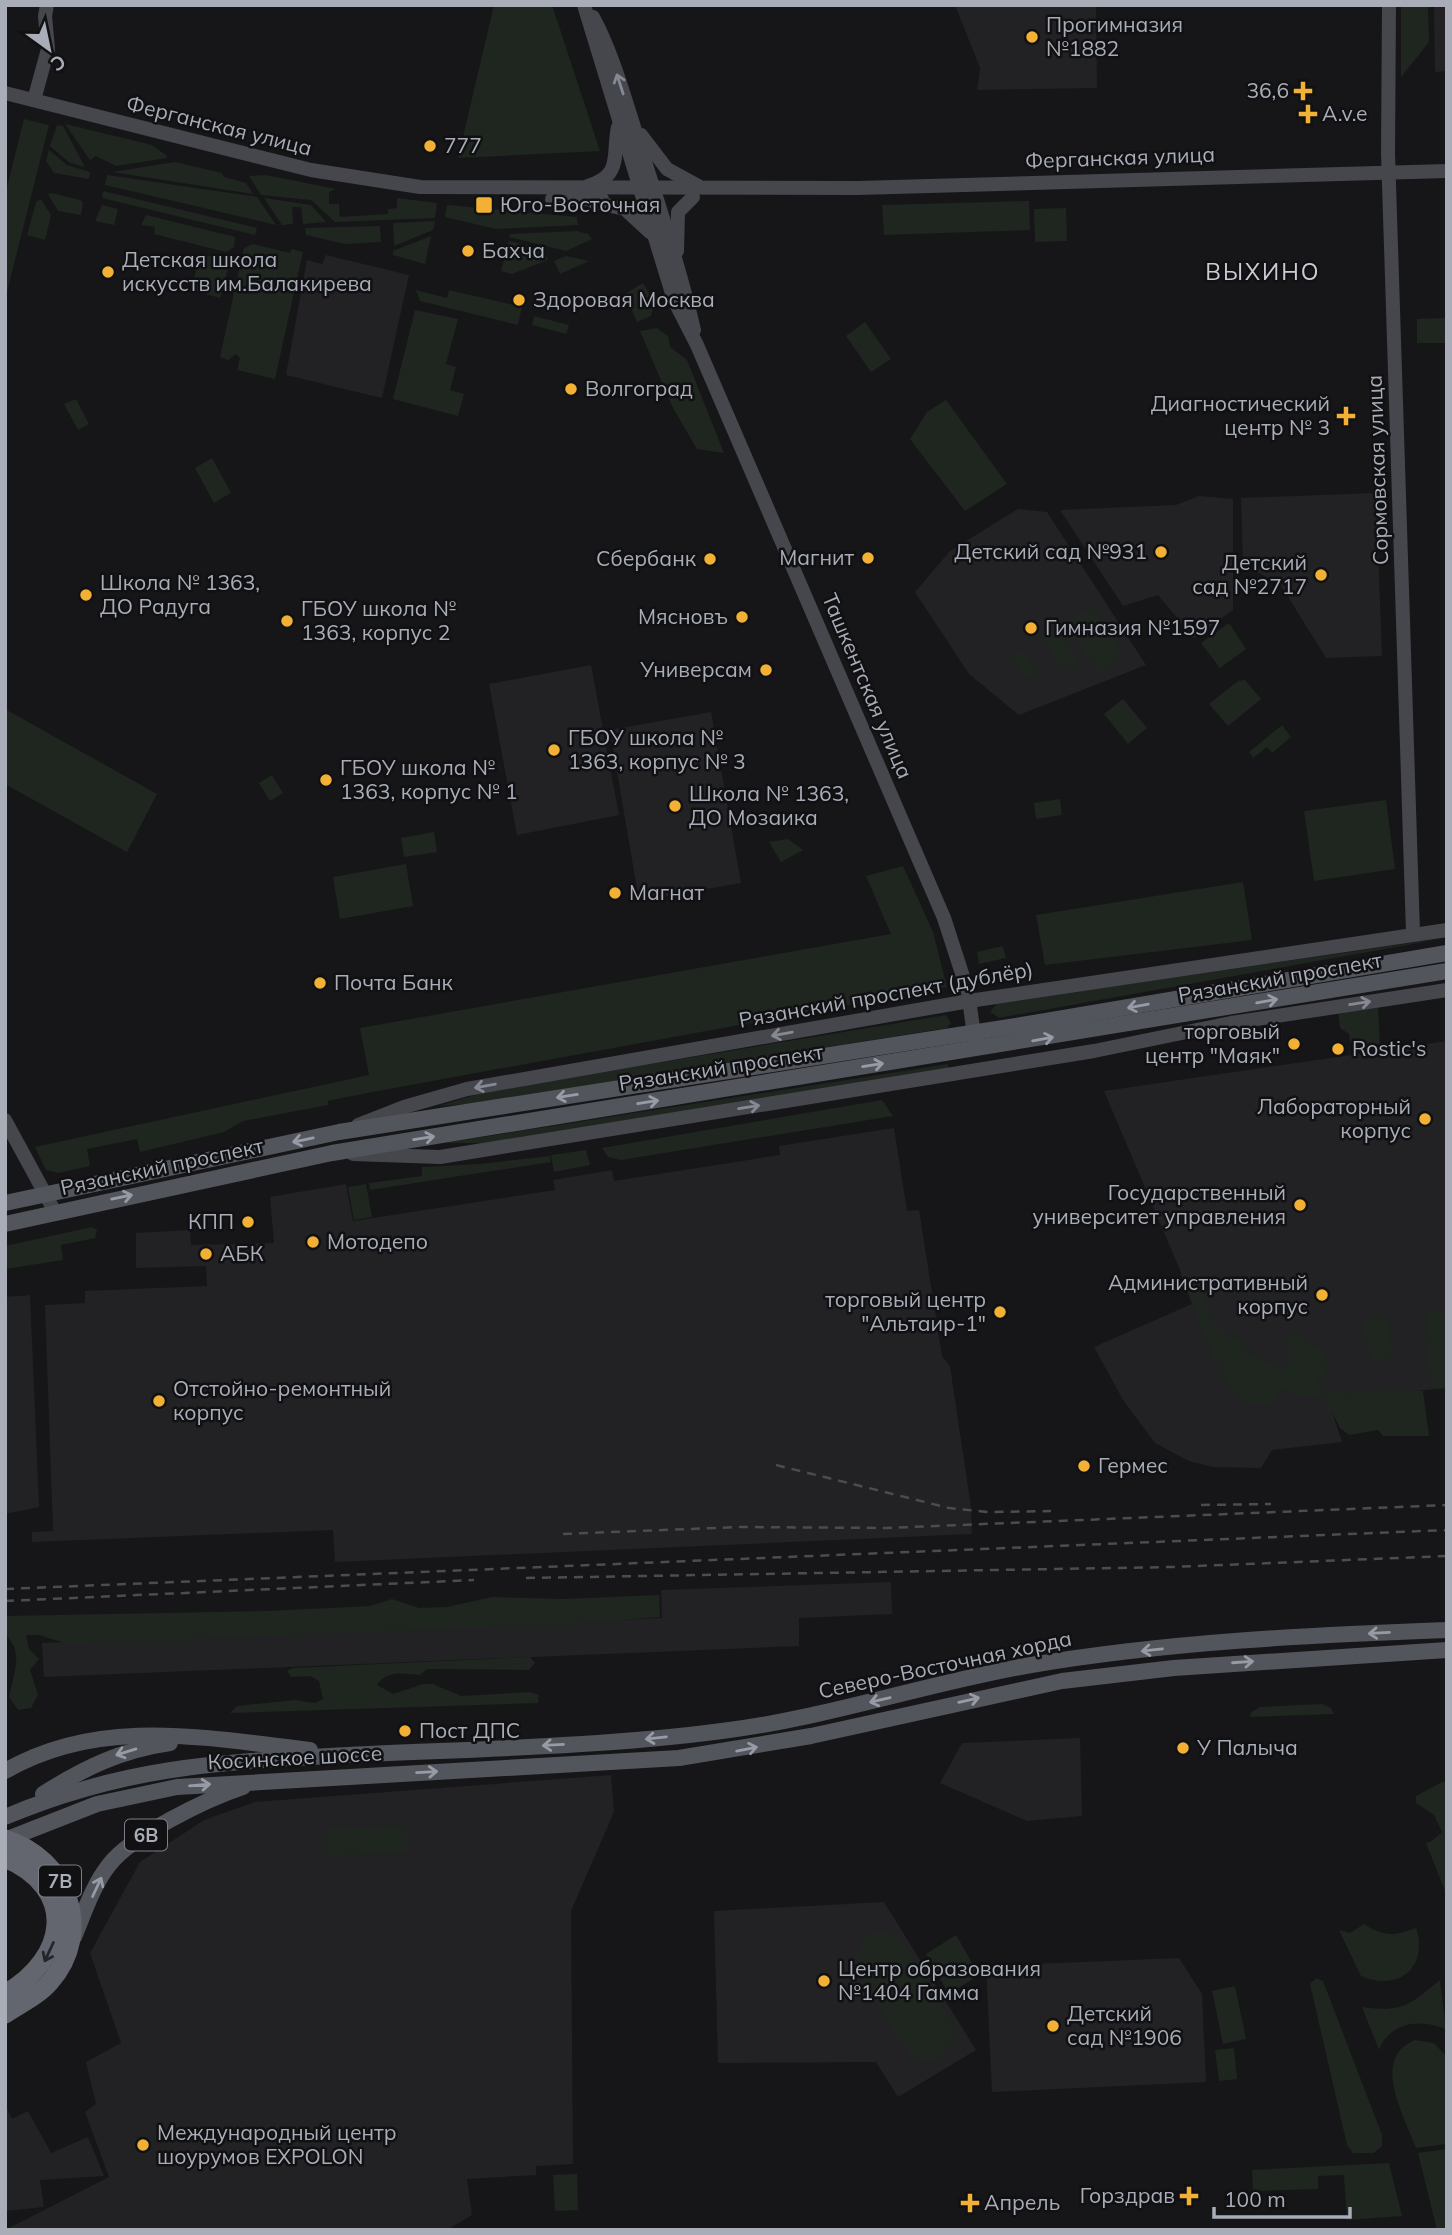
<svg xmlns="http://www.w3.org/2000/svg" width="1452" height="2235" viewBox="0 0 1452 2235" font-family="Mulish,sans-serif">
<rect width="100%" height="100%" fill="#161618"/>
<g fill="#222225">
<path d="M955,5H1096L1097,88L977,90L980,68Z"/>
<path d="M1434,5H1447V71L1435,72Z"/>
<path d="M326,255L409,275L382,398L286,375L307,260L322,264Z"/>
<path d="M1376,493L1382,656L1326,658L1280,584L1243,565L1241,498Z"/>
<path d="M1199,496L1233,499V610L1194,638L1158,595L1123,606L1060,510L1176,505Z"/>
<path d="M1018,509L1047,512L1146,665L1019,715L969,674L915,592L950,551Z"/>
<path d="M591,665L619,815L517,835L489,684Z"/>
<path d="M711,712L741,883L639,901L610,730Z"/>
<path d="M1447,1041V1388L1328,1399L1342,1442L1272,1450L1261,1468L1212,1467L1189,1461L1155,1443L1123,1400L1094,1347L1194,1303L1104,1091Z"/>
<path d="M894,1128L907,1211L919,1210L942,1356L950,1366L971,1507L972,1534L335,1562L333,1530L32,1542V1532L53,1531L45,1305L85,1303V1291L207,1286L206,1266L136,1268V1233L190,1230L191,1245L274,1243L270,1197L346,1184L353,1221L555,1190L553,1180L612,1170L614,1181L780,1155L779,1146Z"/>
<path d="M30,1295L39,1507L5,1514V1297Z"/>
<path d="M891,1582L892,1614L799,1618V1646L44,1677L42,1643L662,1618L661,1590Z"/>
<path d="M1080,1738L1082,1816L1027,1821L940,1783L962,1743Z"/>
<path d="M611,1775L614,1812L571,1911L573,2164L536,2166V2175L467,2179L472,2215L447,2230H5L109,2177L85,2112L96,2104L86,2062L121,2043L90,1953L140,1862L204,1820L255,1802Z"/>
<path d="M884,1902L976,2050L898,2097L876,2062L718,2063L714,1911Z"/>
<path d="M1179,1958L1202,1994L1206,2082L992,2092L986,1966Z"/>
<path d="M5,2104L12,2119L28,2111L51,2153L88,2137L104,2176L40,2180L44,2207L5,2211Z"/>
</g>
<g fill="#1e261f">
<path d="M494,5H552L600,151L458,158Z"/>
<path d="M1401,5H1428L1429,42L1401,77Z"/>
<path d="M24,119L49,125L5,300V195Z"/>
<path d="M65,124L152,145L166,155L167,158L116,166L96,156L90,160Z"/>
<path d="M57,125L63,126L85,167L70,163L50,146Z"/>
<path d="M49,150L67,165L90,172L89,179L54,173L46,161Z"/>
<path d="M175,162L222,173L224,177L246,183L253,194L112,172Z"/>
<path d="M107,175L257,197L276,225L105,185Z"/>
<path d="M266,175L336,189L329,192V204H339L340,217L388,214V209L397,208V198L437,203L435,218L335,222L311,200L261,195L249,176Z"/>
<path d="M103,191L257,228L255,235L102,198Z"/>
<path d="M51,193L80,200L83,203L81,215L58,211L48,194Z"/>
<path d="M264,198L311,205L326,222L303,224L301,207H292L293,224L282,225Z"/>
<path d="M41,199L51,215L45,240L27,235L36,202Z"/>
<path d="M1029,201L1030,230L884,235L882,205Z"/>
<path d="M102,205L118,209L114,225L95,221Z"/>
<path d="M447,205L577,217L578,225L496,229L445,217Z"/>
<path d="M1066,208L1067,241L1035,242L1034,209Z"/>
<path d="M146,215L235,237L234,247L226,252L154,234L155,227L141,225Z"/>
<path d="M435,221L433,230L394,246L393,223Z"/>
<path d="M380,226L381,242L345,244L306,235L305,228Z"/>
<path d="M577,231L588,234L592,239L566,251L509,237L510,234Z"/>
<path d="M431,236L425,264L393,255V251Z"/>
<path d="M509,241L544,250L548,260L512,274L501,271Z"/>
<path d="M253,244L290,253L292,249L303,252L275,379L237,370L240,358L236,354L228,360L220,357L244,248Z"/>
<path d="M200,254L230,261L220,298L191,290Z"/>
<path d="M566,256L589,261L560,274L554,261Z"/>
<path d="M643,283L654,302L651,316L637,322L625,294Z"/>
<path d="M416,290L447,298L449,290L522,307L518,325L420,301Z"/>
<path d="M415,310L458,319L446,364L456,367L450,390L464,394L458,416L393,399Z"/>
<path d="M534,316L569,325L566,334L532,325Z"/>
<path d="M1447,318V343H1417V319Z"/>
<path d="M865,322L891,359L871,372L846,336Z"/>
<path d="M657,328L668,336L670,347L687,360L724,453L697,449L673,408L640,331Z"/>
<path d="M76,399L89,424L78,430L64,404Z"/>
<path d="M946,400L1007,484L965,511L910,439L927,412Z"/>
<path d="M212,458L231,493L214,503L195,468Z"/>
<path d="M1092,607L1124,657L1098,674L1066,624Z"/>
<path d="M1229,623L1246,649L1220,668L1201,643Z"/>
<path d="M1057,628L1079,663L1064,673L1042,638Z"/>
<path d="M1023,650L1037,671L1025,679L1011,657Z"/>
<path d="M1245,680L1261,699L1228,726L1209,704L1238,681Z"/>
<path d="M1123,699L1147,728L1128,744L1104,714Z"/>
<path d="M5,709L157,794L127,852L5,784Z"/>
<path d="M1282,725L1291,737L1272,753L1267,747L1253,758L1249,752Z"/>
<path d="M272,775L283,793L270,801L259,783Z"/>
<path d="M1060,799L1062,815L1036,819L1034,803Z"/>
<path d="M1386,800L1395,869L1314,881L1304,811Z"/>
<path d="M434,832L437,852L404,857L401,838Z"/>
<path d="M788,839L803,850L781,862L769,842Z"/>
<path d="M406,864L413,906L340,919L333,877Z"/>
<path d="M903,866L933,932L947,987L367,1093L328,1101V1105L243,1121L224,1132L140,1152L137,1139L87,1149L90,1166L58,1173L46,1170L35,1147L369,1075L360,1028L891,934L866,876Z"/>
<path d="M1243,882L1252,940L1045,965L1036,915Z"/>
<path d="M1446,938L999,1018L990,1012L997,1003Z"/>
<path d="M1003,946L1006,958L979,964L977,952Z"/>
<path d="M1378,1007L1380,1047L1372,1049L1350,1042L1349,1034L1340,1028L1338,1013Z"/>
<path d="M946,1015L951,1023L947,1028L471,1104L439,1106L478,1094L543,1082Z"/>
<path d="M948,1064V1070L492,1143H444Z"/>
<path d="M882,1100L893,1116L621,1160L608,1157L602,1148Z"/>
<path d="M586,1150L590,1165L554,1172L551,1155Z"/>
<path d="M550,1156L551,1162L370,1190L369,1183L422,1176V1167L480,1164Z"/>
<path d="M366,1184L372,1217L354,1220L348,1187Z"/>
<path d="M92,1227L97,1230L95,1238L61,1245L63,1260L5,1269V1246Z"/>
<path d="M1187,1271L1197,1289L1204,1294C1207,1319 1220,1330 1240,1340L1242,1348L1268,1365L1283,1367L1289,1357L1288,1338L1292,1333L1299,1332L1326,1356L1328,1372L1317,1382L1343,1394L1381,1389L1423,1391L1429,1436H1383L1378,1430L1349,1435L1340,1428L1324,1396H1294L1286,1388L1279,1390L1273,1403H1245C1214,1375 1196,1313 1181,1274Z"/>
<path d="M1447,1309V1388L1433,1389L1424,1335L1428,1334L1425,1312Z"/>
<path d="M1387,1316L1394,1358L1370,1362L1363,1320Z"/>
<path d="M659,1595L660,1617L568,1624L91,1643H64L39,1635H26L29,1649L39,1659L30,1670L38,1695L31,1708L18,1710L9,1697C13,1673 25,1654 5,1634V1616L267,1611L370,1606L392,1599L419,1608L447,1607L492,1597L564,1599Z"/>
<path d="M530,1657L535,1663L529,1670L427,1669L420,1675C403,1674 388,1669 377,1685L393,1694L423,1684H433L461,1696L530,1692L539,1695L538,1703L230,1713L237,1706L295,1700L315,1703L323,1699L319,1681L310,1676L291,1677L287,1671L293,1668Z"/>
<path d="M1322,1704L1331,1708L1334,1714L1250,1717L1251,1712L1260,1707Z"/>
<path d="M1442,1782H1447V1896L1426,1843L1432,1841L1442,1832L1434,1815L1416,1803V1796Z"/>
<path d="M408,1825L409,1852L326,1856L325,1829Z"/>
<path d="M1364,1924C1384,1937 1394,1936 1416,1928C1429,1968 1398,1992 1361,1976L1339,1930L1350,1933Z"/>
<path d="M879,1931L897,1936L904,1944L953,2024L955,2039L942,2057C934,2060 924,2063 915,2059C901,2052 857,1970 856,1953L867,1936Z"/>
<path d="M956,1935L979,1975L949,1994L926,1954Z"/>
<path d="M1316,1978L1323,1981L1382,2135V2146L1374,2153H1353L1347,2145L1310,1984Z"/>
<path d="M1440,1980L1446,2029C1421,2019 1390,2021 1379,2050L1362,2007C1404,2013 1410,2004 1440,1980Z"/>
<path d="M1235,1986L1246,2039L1223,2044L1212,1991Z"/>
<path d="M1415,2040L1434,2043L1447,2057V2144L1416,2148C1404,2114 1370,2059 1415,2040Z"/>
<path d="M1234,2048L1237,2079L1219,2081L1215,2050Z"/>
<path d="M1447,2149V2230H1437L1418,2153Z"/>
<path d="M1389,2163L1402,2216L1347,2220L1344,2175L1318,2176V2189L1253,2191L1252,2170Z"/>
<path d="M577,2174L578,2210L555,2211L553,2175Z"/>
</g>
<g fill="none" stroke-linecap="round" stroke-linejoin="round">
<g stroke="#45474d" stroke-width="14">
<path d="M584,5L674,300L697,345L944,918L968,992L975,1042"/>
<path d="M1389,5L1388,153L1413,933"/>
<path d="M593,17C615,58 626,104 641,149C660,209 680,269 694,330"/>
<path d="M5,93L311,170L420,187L858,188L1447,171"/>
<path d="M34,100L48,49L45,16L47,5"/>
<path d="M641,135L667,169L698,186"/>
<path d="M588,186C623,175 612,156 618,127"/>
<path d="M552,199H602"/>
<path d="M593,202L625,209L650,232"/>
<path d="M677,251L678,212L693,197"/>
<path d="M5,1120L55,1212"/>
<path d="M358,1125L404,1107L467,1089L969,1001L1447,930"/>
<path d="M353,1154L440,1157L1094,1051L1231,1023L1447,990"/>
</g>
<g stroke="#53555c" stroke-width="16">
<path d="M5,1203L339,1132L1034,1023L1447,953"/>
<path d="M5,1224L332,1153L1447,971"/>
<path d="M5,1771C100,1716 207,1738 310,1750"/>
<path d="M43,1794C84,1768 121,1750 170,1743"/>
<path d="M5,1817C125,1766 222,1762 349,1755C473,1749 599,1747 722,1731C827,1718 927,1683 1031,1665C1167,1642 1308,1635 1447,1630"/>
<path d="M5,1840L97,1804L177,1787L679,1758L811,1736L1062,1681L1174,1668L1447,1650"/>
<path d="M74,1937C84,1913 93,1885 109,1865C132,1835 207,1799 243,1787"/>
</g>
<g stroke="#63666e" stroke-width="19">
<path d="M5,1839C67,1858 95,1931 50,1982C38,1996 20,2004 5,2014"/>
<path d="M5,1858C78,1889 68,1958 5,1994"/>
</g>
<g stroke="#4a4c52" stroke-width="2.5" stroke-dasharray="9 7" stroke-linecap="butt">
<path d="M776,1465L949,1508L987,1512L1051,1511"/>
<path d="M1201,1505L1271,1504"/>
<path d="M563,1534L739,1527L887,1528L1447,1505"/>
<path d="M526,1578L1172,1567L1447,1556"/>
<path d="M5,1589L1447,1530"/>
<path d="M5,1601L474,1580"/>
</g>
</g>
<defs><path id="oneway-shaft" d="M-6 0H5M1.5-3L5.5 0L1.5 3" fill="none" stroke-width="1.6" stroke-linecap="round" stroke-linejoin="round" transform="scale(1.75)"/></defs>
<g stroke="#858993">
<use href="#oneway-shaft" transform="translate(620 84) rotate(-108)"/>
<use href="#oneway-shaft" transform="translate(1360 1003) rotate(-9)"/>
<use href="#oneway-shaft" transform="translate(782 1034) rotate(170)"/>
<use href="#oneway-shaft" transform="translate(485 1086) rotate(170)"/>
<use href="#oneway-shaft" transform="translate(749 1107) rotate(-9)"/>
</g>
<g stroke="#979ba6">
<use href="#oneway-shaft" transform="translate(1267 1001) rotate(-10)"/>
<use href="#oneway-shaft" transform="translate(1138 1006) rotate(170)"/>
<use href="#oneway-shaft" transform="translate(1043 1039) rotate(-10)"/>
<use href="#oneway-shaft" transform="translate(873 1065) rotate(-9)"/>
<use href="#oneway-shaft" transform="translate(567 1096) rotate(171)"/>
<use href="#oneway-shaft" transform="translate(648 1102) rotate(-9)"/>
<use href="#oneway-shaft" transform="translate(424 1138) rotate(-9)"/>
<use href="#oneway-shaft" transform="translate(303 1140) rotate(168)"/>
<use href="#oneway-shaft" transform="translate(122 1197) rotate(-12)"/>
<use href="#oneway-shaft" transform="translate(1379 1633) rotate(177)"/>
<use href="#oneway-shaft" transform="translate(1152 1650) rotate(174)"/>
<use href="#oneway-shaft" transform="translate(1243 1662) rotate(-4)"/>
<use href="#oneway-shaft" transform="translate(880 1700) rotate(167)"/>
<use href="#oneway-shaft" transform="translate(969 1700) rotate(-13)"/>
<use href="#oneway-shaft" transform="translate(656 1738) rotate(174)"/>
<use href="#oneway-shaft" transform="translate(553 1745) rotate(177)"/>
<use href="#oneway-shaft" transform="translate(747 1749) rotate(-11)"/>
<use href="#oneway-shaft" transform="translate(126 1752) rotate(163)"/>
<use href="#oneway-shaft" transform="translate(427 1772) rotate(-3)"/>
<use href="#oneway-shaft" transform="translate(200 1785) rotate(-5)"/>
<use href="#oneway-shaft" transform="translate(97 1887) rotate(-65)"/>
</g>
<use stroke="#26262a" href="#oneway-shaft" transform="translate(49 1952) rotate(115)"/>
<g fill="#f2b134" stroke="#111113" stroke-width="2.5">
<circle cx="1032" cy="37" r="7"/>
<path d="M1299.5 80.5h7v7h7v7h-7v7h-7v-7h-7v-7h7z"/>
<path d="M1304.5 103.5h7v7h7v7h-7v7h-7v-7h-7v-7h7z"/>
<circle cx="430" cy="146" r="7"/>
<rect x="475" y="196" width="18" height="18" rx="3.5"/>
<circle cx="468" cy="251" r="7"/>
<circle cx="108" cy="272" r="7"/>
<circle cx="519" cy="300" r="7"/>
<circle cx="571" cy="389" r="7"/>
<path d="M1342.5 405.5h7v7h7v7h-7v7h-7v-7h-7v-7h7z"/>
<circle cx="1161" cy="552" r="7"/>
<circle cx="868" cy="558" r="7"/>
<circle cx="710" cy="559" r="7"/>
<circle cx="1321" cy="575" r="7"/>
<circle cx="86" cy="595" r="7"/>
<circle cx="742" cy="617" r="7"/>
<circle cx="287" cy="621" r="7"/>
<circle cx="1031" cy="628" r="7"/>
<circle cx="766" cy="670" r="7"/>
<circle cx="554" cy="750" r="7"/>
<circle cx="326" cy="780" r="7"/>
<circle cx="675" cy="806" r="7"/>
<circle cx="615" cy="893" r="7"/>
<circle cx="320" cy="983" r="7"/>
<circle cx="1294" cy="1044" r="7"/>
<circle cx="1338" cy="1049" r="7"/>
<circle cx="1425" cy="1119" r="7"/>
<circle cx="1300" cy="1205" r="7"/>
<circle cx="248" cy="1222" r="7"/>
<circle cx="313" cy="1242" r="7"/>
<circle cx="206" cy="1254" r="7"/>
<circle cx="1322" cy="1295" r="7"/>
<circle cx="1000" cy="1312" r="7"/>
<circle cx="159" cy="1401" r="7"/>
<circle cx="1084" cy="1466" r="7"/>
<circle cx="405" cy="1731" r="7"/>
<circle cx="1183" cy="1748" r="7"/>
<circle cx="824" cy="1981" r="7"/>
<circle cx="1053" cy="2026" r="7"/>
<circle cx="143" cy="2145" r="7"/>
<path d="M1185.5 2185.5h7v7h7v7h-7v7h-7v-7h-7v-7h7z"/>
<path d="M966.5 2192.5h7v7h7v7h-7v7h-7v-7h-7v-7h7z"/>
</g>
<g text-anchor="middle" stroke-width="5" stroke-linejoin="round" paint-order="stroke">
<g fill="#111113" stroke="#7b7e86" stroke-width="2">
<rect x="125" y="1819.5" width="42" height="31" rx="5"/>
<rect x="39" y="1865.5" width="42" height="31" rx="5"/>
</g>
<g font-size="19" font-weight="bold" fill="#a8adb8">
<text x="146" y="1842">6B</text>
<text x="60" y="1888">7B</text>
</g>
<g font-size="21" fill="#a8adb8" stroke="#111113" text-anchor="start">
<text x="1046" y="32">Прогимназия<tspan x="1046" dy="24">№1882</tspan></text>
<text x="1289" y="98" text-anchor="end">36,6</text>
<text x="1322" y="121">A.v.e</text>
<text x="444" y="153">777</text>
<text x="500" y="212">Юго-Восточная</text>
<text x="482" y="258">Бахча</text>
<text x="122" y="267">Детская школа<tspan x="122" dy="24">искусств им.Балакирева</tspan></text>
<text x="533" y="307">Здоровая Москва</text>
<text x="585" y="396">Волгоград</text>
<text x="1330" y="411" text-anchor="end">Диагностический<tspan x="1330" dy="24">центр № 3</tspan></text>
<text x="1147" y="559" text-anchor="end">Детский сад №931</text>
<text x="854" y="565" text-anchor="end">Магнит</text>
<text x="696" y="566" text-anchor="end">Сбербанк</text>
<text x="1307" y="570" text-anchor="end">Детский<tspan x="1307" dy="24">сад №2717</tspan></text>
<text x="100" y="590">Школа № 1363,<tspan x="100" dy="24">ДО Радуга</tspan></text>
<text x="301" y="616">ГБОУ школа №<tspan x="301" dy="24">1363, корпус 2</tspan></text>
<text x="728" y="624" text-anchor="end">Мясновъ</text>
<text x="1045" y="635">Гимназия №1597</text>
<text x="752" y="677" text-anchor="end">Универсам</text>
<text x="568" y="745">ГБОУ школа №<tspan x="568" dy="24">1363, корпус № 3</tspan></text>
<text x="340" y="775">ГБОУ школа №<tspan x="340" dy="24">1363, корпус № 1</tspan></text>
<text x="689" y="801">Школа № 1363,<tspan x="689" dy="24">ДО Мозаика</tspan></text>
<text x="629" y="900">Магнат</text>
<text x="334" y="990">Почта Банк</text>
<text x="1280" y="1039" text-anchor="end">торговый<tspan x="1280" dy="24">центр "Маяк"</tspan></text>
<text x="1352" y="1056">Rostic's</text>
<text x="1411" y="1114" text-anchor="end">Лабораторный<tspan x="1411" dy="24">корпус</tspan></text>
<text x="1286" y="1200" text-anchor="end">Государственный<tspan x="1286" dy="24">университет управления</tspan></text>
<text x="234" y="1229" text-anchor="end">КПП</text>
<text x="327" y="1249">Мотодепо</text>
<text x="220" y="1261">АБК</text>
<text x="1308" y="1290" text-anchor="end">Административный<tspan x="1308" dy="24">корпус</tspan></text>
<text x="986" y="1307" text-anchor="end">торговый центр<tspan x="986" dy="24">"Альтаир-1"</tspan></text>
<text x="173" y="1396">Отстойно-ремонтный<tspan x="173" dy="24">корпус</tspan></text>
<text x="1098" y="1473">Гермес</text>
<text x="419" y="1738">Пост ДПС</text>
<text x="1197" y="1755">У Палыча</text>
<text x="838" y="1976">Центр образования<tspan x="838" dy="24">№1404 Гамма</tspan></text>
<text x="1067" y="2021">Детский<tspan x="1067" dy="24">сад №1906</tspan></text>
<text x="157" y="2140">Международный центр<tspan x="157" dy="24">шоурумов EXPOLON</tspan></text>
<text x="1175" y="2203" text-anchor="end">Горздрав</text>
<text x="984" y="2210">Апрель</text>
</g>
<g font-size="21" fill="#a8adb8" stroke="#111113">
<text transform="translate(219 126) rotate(14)" y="7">Ферганская улица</text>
<text transform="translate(1120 158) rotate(-2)" y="7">Ферганская улица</text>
<text transform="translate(1378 470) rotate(-92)" y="7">Сормовская улица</text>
<text transform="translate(867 686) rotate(67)" y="7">Ташкентская улица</text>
<text transform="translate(1280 978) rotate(-10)" y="7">Рязанский проспект</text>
<text transform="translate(886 995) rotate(-10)" y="7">Рязанский проспект (дублёр)</text>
<text transform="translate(721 1068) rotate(-9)" y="7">Рязанский проспект</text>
<text transform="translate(162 1167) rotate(-12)" y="7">Рязанский проспект</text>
<text transform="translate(945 1665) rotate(-12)" y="7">Северо-Восточная хорда</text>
<text transform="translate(295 1758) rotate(-3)" y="7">Косинское шоссе</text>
</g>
<g font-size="23" letter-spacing="2" fill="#c9ccd4" stroke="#111113">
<text x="1263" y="280">ВЫХИНО</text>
</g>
</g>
<rect width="1452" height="2235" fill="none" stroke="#a8adb8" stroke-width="14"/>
<g transform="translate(49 49) rotate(147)" stroke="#111113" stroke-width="5" paint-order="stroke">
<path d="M0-5L12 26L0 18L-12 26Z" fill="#a8adb8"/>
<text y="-10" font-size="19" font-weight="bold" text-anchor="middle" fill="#a8adb8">С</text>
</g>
<path d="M1214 2207v10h136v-10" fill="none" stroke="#a8adb8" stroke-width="3.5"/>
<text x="1224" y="2207" font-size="21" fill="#a8adb8" stroke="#111113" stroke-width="5" paint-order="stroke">100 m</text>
</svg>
